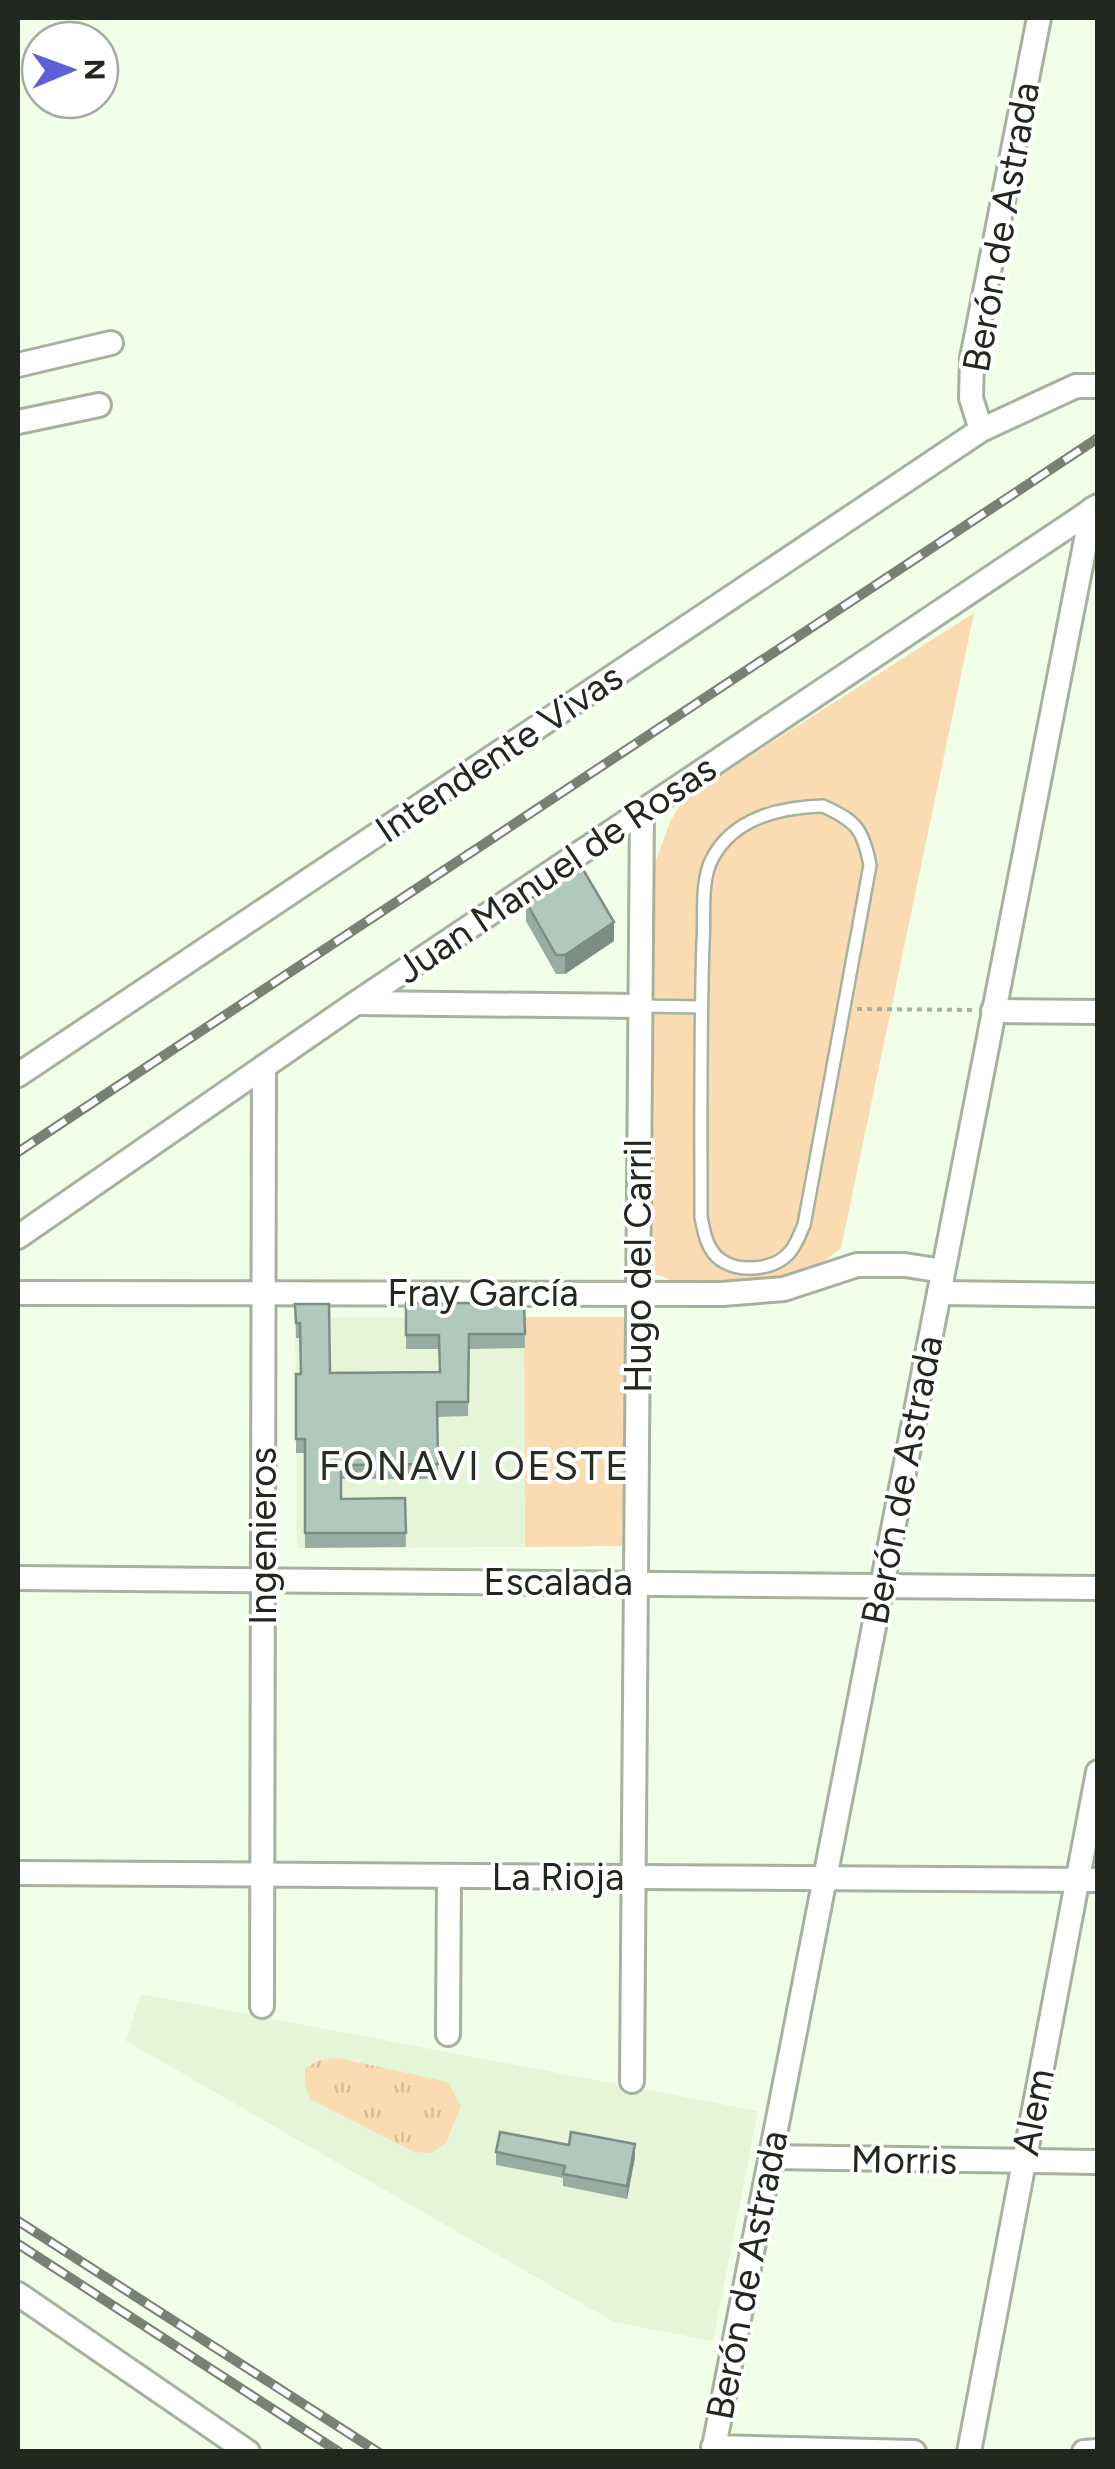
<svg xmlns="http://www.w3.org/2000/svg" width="1115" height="2469" viewBox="0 0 1115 2469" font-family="Figtree,sans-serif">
<defs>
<pattern id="grass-tufts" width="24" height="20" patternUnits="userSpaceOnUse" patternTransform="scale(2.5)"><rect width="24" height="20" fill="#fbdbb1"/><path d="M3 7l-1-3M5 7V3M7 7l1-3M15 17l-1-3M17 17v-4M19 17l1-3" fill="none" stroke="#d7bc98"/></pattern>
</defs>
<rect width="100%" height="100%" fill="#f1fee8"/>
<g fill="#e4f5d8">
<path d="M524,1317L525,1547L297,1548L295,1318Z"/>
<path d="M141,1994L758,2111L713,2341L614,2322L126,2041Z"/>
</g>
<path fill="url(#grass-tufts)" d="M338,2058L448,2082L461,2106L446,2143L432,2153L414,2152L310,2099L305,2086V2069L317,2061Z"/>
<g fill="#fbdbb1">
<path d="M974,613L841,1248L809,1272L771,1282H675L655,1274L653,1233L655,863L670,822L683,799Z"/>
<path d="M524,1317H624V1546L525,1547Z"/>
</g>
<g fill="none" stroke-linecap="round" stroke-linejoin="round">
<defs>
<g id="lane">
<path d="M823,806C856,821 863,829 870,865L804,1225C800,1233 796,1246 789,1253C774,1270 740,1273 721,1260C707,1251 704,1232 701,1217C701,1125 700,1034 703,942C705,917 700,882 712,859C733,818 781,807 823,806Z"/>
<path d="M640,1006L701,1007"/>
</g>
<g id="street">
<path d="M18,365L111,343"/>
<path d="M18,422L99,405"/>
<path d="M981,430L971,398L972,358L1039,18"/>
<path d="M356,1003L640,1006"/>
<path d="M993,1011L1098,1012"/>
<path d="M18,1075L981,430L1076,386H1098"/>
<path d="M18,1237L356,1003L1098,506"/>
<path d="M18,1293L722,1294L784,1289L857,1265H905L943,1271"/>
<path d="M939,1293L1098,1295"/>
<path d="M18,1578L1098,1588"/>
<path d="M18,1873L1098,1880"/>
<path d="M262,2006L264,1067"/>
<path d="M448,2034L449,1876"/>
<path d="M632,2081L642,811"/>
<path d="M770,2157L1098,2162"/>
<path d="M18,2294L248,2452"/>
<path d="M713,2447L914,2452"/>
<path d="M713,2452L1092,509"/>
<path d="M969,2452L1098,1772"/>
<path d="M1084,2452L1098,2451"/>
</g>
</defs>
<use href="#lane" stroke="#a6b29e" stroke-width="16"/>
<use href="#street" stroke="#a6b29e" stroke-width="28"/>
<path stroke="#a7b1a0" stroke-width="4" stroke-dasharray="5 5" stroke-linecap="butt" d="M857,1009L973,1010"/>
<use href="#lane" stroke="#fff" stroke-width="11"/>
<use href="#street" stroke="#fff" stroke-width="22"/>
<defs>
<g id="rail">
<path d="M18,1152L1098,438"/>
<path d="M18,2221L378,2452"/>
<path d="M18,2244L339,2452"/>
</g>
</defs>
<use href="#rail" stroke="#798173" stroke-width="10"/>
<use href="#rail" stroke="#fff" stroke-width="6" stroke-dasharray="19" stroke-linecap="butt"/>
</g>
<g fill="#98ada2">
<path d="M526,902L614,941L565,974H556L526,921Z"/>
<path d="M406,1303H524L525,1348L469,1349L468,1416L437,1417L438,1479H341V1499L405,1498L406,1547L305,1548V1453H296V1374H301L300,1338H296L295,1304L330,1373L440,1372L439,1349H406Z"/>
<path d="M496,2152L635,2157L627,2199L563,2186V2178L496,2165Z"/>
</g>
<g fill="#7c8d84">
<path d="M614,922V941L565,974V955Z"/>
<path d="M635,2144V2157L627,2199V2186Z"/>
</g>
<g fill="#b1c9bc" stroke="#7c8d84" stroke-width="2.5">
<path d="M581,866L614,922L565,955H556L526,902Z"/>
<path d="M406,1303H524L525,1334H469L468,1402H437L438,1464L341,1465V1499L405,1498L406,1533H305V1439H296V1374H301L300,1323H296L295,1304H329L330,1373L440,1372L439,1335H406Z"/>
<path d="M500,2132L569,2145L571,2132L635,2144L627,2186L563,2174L565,2166L496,2152Z"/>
</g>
<g text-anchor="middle" stroke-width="8" stroke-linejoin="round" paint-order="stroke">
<g font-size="38" fill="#22271f" stroke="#fff">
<text transform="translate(1001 227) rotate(-80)" y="13">Berón de Astrada</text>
<text transform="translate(499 753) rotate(-34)" y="13">Intendente Vivas</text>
<text transform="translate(556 869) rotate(-34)" y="13">Juan Manuel de Rosas</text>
<text transform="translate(638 1266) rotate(-90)" y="13">Hugo del Carril</text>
<text x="483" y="1306">Fray García</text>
<text transform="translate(902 1480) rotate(-79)" y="13">Berón de Astrada</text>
<text transform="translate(263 1536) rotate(-90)" y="13">Ingenieros</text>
<text x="558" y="1595">Escalada</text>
<text x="558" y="1890">La Rioja</text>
<text transform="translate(1033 2112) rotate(-79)" y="13">Alem</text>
<text transform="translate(904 2160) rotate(1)" y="13">Morris</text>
<text transform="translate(747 2275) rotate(-79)" y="13">Berón de Astrada</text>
</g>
<g font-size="40" letter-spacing="2.5" fill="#273020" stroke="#fff">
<text x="475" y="1480">FONAVI OESTE</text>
</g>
</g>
<rect width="1115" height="2469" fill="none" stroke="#22271f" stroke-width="40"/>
<g transform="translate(70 70) rotate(89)"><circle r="48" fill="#ffffff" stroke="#a7a9a5" stroke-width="2.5"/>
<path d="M0-8L18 38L0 25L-18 38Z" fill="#5e60d8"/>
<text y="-15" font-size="28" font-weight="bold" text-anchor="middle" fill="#22271f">N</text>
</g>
</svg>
